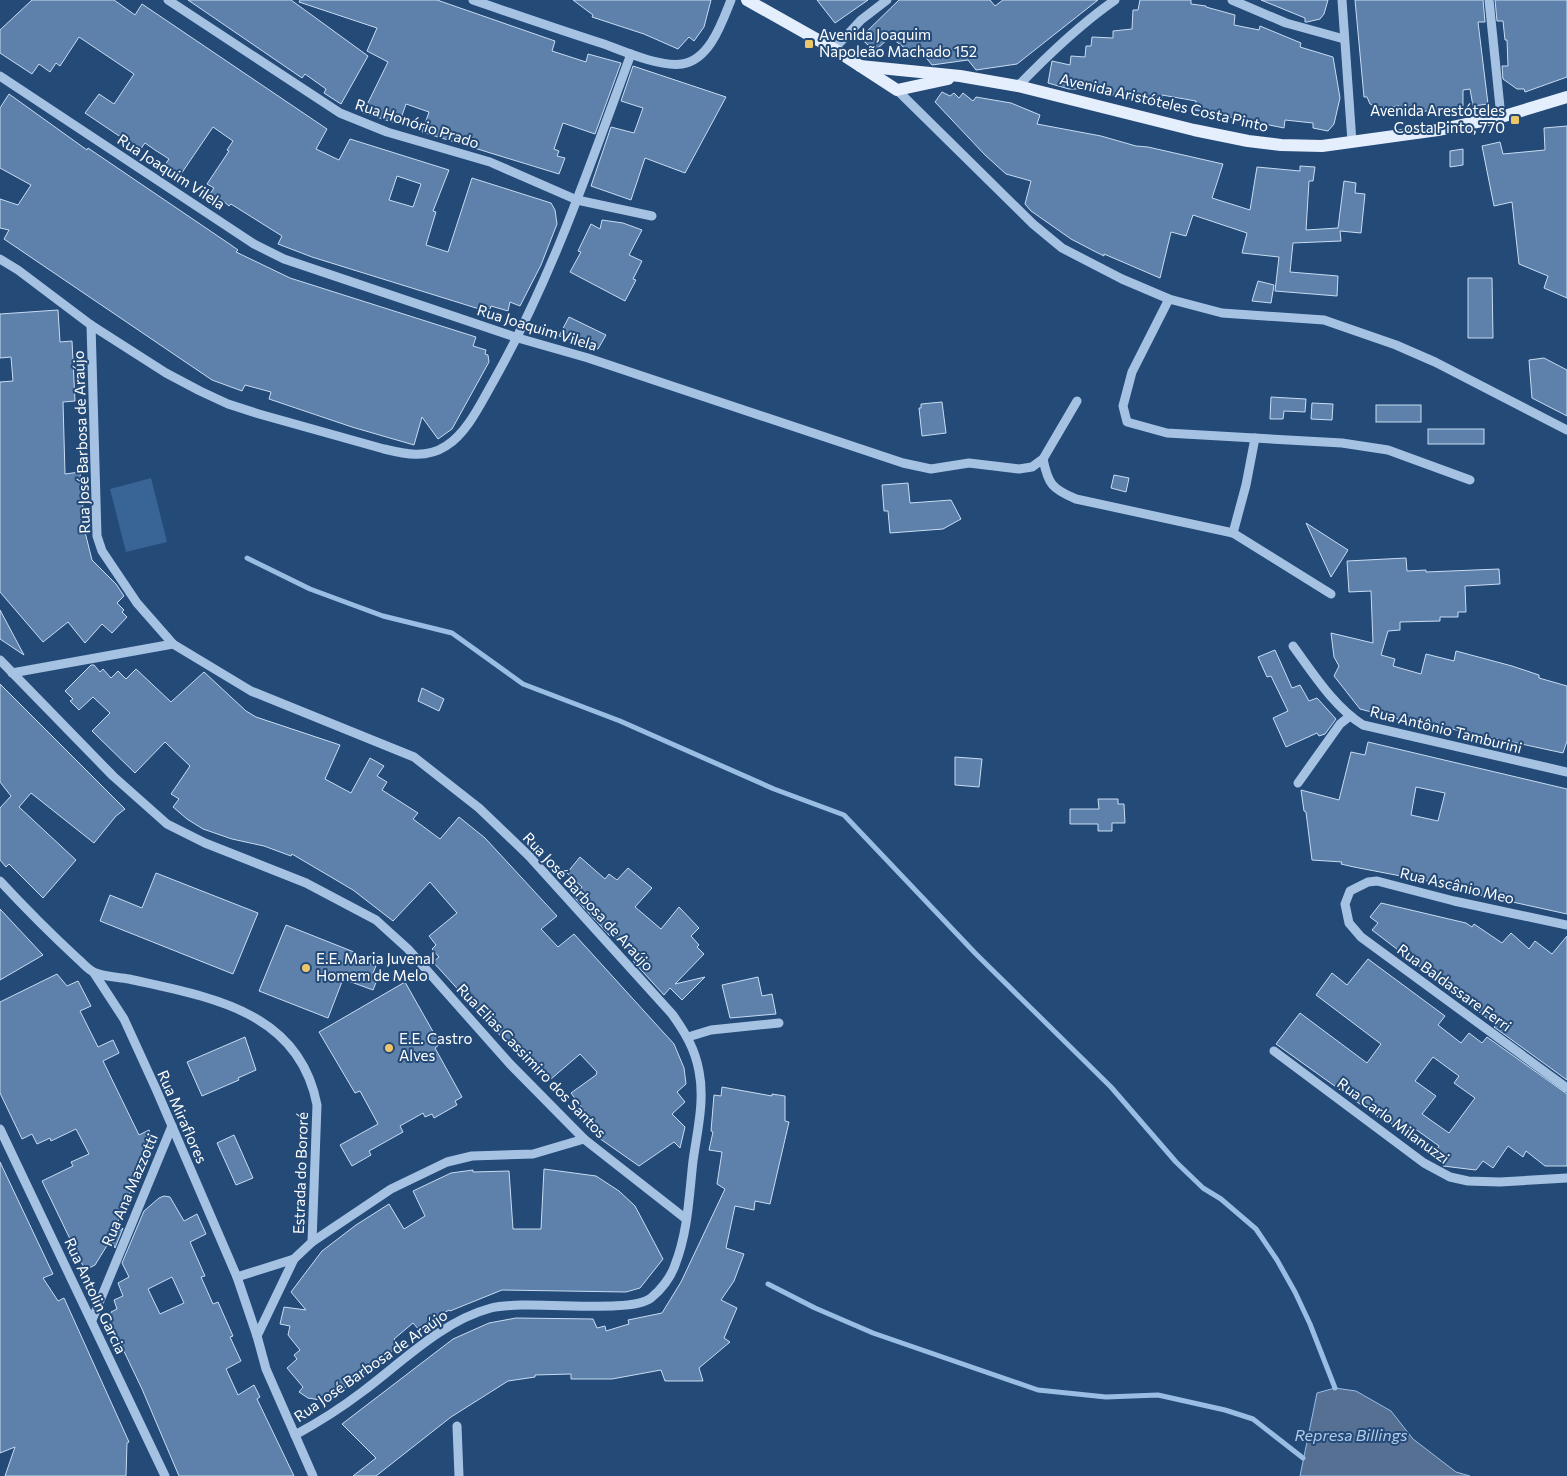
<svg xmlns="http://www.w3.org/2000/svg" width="1567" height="1476" viewBox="0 0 1567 1476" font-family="Commissioner,sans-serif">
<rect width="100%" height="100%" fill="#244a78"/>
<path fill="#386496" d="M151,478L167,542L126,552L110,489Z"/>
<path fill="#557093" stroke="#9abde4" d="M1335,1388L1356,1391L1391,1411L1413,1439L1456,1472L1470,1476H1300L1317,1393Z"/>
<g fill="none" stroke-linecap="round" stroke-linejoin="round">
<g stroke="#9abde4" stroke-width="5">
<path d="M247,558L310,589L383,616L452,633L523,684L620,721L774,789L844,815L976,954L1111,1087L1176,1162L1203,1188L1221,1199L1256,1229L1277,1260L1295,1292L1310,1324L1335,1388"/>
<path d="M768,1284L815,1308L873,1333L1038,1390L1106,1397L1158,1395L1225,1410L1253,1419L1303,1458"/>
</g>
</g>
<g fill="#5d81aa" stroke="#c8dcf3" fill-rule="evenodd">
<path d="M32,0H114L135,15L142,4L327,129L316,149L339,160L350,139L449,170L433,211L436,212L426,245L448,252L472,178L551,203L555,210L557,224L541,265L520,306L510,302L508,311L491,306L489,312L312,257L278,244L282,236L231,204L229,206L222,200L219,204L208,197L214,188L207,184L229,151L227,150L233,141L213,127L179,177L164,166L169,159L155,150L145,143L140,150L85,113L99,94L114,104L134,74L79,37L60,66L56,63L50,72L39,64L32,74L0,53V30ZM397,176L421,184L413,207L389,200Z"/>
<path d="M188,0H291L368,56L341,104L324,93L326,89L305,74L302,78Z"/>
<path d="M300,0H437L555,41L552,51L586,62L588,54L621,63L595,134L563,123L554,149L559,151L557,156L565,158L559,174L422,132L429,112L406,104L399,124L363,113L388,62L367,51L377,28L299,2Z"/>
<path d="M573,0H711L704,27L694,41L689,37L678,49L644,34L592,17L593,15Z"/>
<path d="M817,0H868L835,23Z"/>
<path d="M899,0H990L995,6L1003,0H1098L1017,64L976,70L968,60L932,65L919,49L913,54L890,37L876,50L868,45L860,38Z"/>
<path d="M1140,0H1191V4L1206,6V7L1235,15L1234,25L1259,30L1260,26L1301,43L1300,47L1333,57L1340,98L1334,124L1328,131L1313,128V123L1285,120L1284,128L1195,110L1196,101L1162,95L1161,104L1081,89H1069L1048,83L1052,61L1070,65L1071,56L1085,57L1086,46H1091L1092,37L1113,38V31L1132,29L1133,10H1138Z"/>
<path d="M1261,0H1328L1324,14L1320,19L1307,22H1305V18Z"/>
<path d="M1355,0H1483L1485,22H1478L1488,104L1473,106L1470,89L1463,90V107L1400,114L1399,106L1378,108L1370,104L1367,97H1364Z"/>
<path d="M1495,0H1567V77L1525,92L1524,89H1517L1503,79L1502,66H1508L1507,40H1505L1503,21H1497Z"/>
<path d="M633,66L726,97L685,173L645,158L631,200L591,186L611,127L634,133L643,108L621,101Z"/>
<path d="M942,92L950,96L954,93L959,98L963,93L973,101L976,97L1011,103L1040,115L1037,124L1101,136L1136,146L1148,147L1223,164L1212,198L1250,210L1257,167L1300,171V166L1315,167L1313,181H1309L1306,230L1338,228L1344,181L1356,183L1355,193L1365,194L1361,233L1340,231L1341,241L1293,243L1290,272L1338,276L1337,296L1275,291L1279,257L1242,253L1247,233L1193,215L1186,236L1171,232L1160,278L1104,254V256L1094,251L1071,239L1031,211L1025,204L1031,181L1006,174L985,155L935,102Z"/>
<path d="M9,94L87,150L88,148L231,245L238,250L236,252L290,278L476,337L473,346L486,350L485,354L488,355L489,362L452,429L438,439L422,417L414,445L352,427L269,399L271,392L245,385L242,391L212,380L4,239L9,230L0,228V199L18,205L31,185L0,168V108Z"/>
<path d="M1567,126V298L1544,288L1548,276L1519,264L1512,202L1494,206L1482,146L1500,142L1503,154L1545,150L1544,128Z"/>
<path d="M1463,149V165L1450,167V151Z"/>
<path d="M602,220L623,223L642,230L629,255L642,261L633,279L636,280L625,301L570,272L581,252L578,251L591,224L600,229Z"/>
<path d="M1468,278H1492L1493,338H1468Z"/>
<path d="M1258,281L1274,285L1271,303L1252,301Z"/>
<path d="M58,310L60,342L72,341L75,401L63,402L65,474L80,472L85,532L92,560L116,584L124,596L117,603L124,610L122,612L127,617L112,633L102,624L85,643L68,622L43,642L0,592V382L13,381L11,357L0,358V314Z"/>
<path d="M569,317L606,335L598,349L559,336Z"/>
<path d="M1544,358L1567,370V416L1532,398L1529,360Z"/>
<path d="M1271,397L1306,399L1305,412L1284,411L1283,419H1270Z"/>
<path d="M942,402L946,433L922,436L919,408H921V404Z"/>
<path d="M1312,403L1333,404L1332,420L1311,419Z"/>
<rect x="1376" y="405" width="45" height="17"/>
<rect x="1428" y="429" width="56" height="15"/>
<path d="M1114,475L1129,478L1126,492L1111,488Z"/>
<path d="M908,483L910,503L951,500L961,519L943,529L890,533L888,511H884L882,485Z"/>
<path d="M1306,523L1348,550L1331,577Z"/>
<path d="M1406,558L1407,571L1426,570V572L1499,569L1500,584L1465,586L1466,612H1458V617H1440V621L1400,622V630L1388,631L1381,655L1395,659L1393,666L1421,674L1426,654L1454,661L1456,651L1512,666L1539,675V678L1567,686V741L1563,753L1438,726L1437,729L1413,723L1360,709L1334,676L1339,666L1334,657L1331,633L1373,643L1371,591L1349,592L1347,561Z"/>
<path d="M0,610L24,655L0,639Z"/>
<path d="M1275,650L1292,688L1300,685L1309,701L1317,698L1336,719L1325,734L1319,736L1317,733L1286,747L1273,718L1288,711L1271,676L1267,677L1258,657Z"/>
<path d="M91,665H94L100,672L103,669L111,678L118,671L126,679L136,669L171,702L204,672L246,711L256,717L340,745L325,779L351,793L370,758L384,766L377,776L387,782L382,790L418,813L413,819L440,839L459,817L485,838L557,916L541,929L558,947L574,934L674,1044L684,1068L686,1084L677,1092L685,1102L672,1114L685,1127L680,1148L674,1142L639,1166L599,1138L584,1119L588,1116L571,1093L596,1075L597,1072L580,1054L551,1079L536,1061L529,1067L433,962L439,957L432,949L436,945L429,936L457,913L430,882L393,921L353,890L292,854L291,856L264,846L232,839L203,829L187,819L173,807L179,799L171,794L190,766L165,742L135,773L92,731L110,713L93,697L79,710L70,701L73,699L65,691Z"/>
<path d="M0,684L125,809L116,816L94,843L31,793L19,807L76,860L43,898L9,864L6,867L0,860V808L11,796L0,782Z"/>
<path d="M422,688L444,699L439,711L418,701Z"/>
<path d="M1368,742L1567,789V914L1467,892L1453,886L1354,867L1341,864L1342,862L1312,860L1306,812L1304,811L1301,790L1339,800L1351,752L1365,755ZM1416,787L1445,793L1438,821L1411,815Z"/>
<path d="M955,757L982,759L979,787L955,785Z"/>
<path d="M1098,799H1118V804H1124L1125,823H1112V831H1098V824H1070V809H1099Z"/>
<path d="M580,857L605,879L609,874L617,880L628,868L652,888L635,907L661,929L679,907L699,928L691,936L699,945L697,947L704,954L675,984L705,977L682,1000L670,988L664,995L633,961L637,957L612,934L610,936L574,897L582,887L567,873Z"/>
<path d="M156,873L258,913L233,974L100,921L110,895L142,908Z"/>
<path d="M1381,903L1466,923L1472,927L1474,924L1502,943L1511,933L1529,949L1535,941L1552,954L1567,936V1080L1494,1027L1496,1025L1372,930L1378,923L1370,917Z"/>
<path d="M0,909L43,955L0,980Z"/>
<path d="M286,925L354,952L352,957L376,966L373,973L379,975L373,990L343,979L328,1018L259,991Z"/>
<path d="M1368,959L1445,1016L1438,1025L1461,1043L1469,1033L1482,1043L1487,1037L1567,1094V1166H1545L1526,1151L1523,1157L1508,1146L1493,1168L1483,1161L1476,1170L1443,1166L1446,1162L1434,1154L1439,1146L1411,1126L1405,1134L1387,1120L1385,1122L1276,1044L1300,1013L1367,1063L1381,1044L1316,995L1332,973L1347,985ZM1433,1057L1459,1076L1454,1083L1475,1098L1449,1133L1422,1114L1436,1096L1415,1081Z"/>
<path d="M57,974L67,986L78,981L91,1006L80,1011L98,1047L113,1040L119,1053L103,1061L139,1135L149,1130L152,1141L111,1238L123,1228L115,1248L111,1239L95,1265L85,1270L42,1181L73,1166L71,1162L89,1154L76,1129L51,1141L50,1138L37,1144L32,1134L22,1139L0,1093V1002Z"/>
<path d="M758,977L762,996L772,994L776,1014L730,1018L722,985Z"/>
<path d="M405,982L440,1044L435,1048L462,1097L455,1101L457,1105L434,1118L432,1114L425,1117L423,1113L400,1126L403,1132L369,1151L371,1155L352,1166L340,1145L378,1124L360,1091L355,1093L319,1032Z"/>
<path d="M245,1037L256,1070L238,1078L239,1080L202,1096L187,1062Z"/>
<path d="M722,1087L772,1096V1094L785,1096V1121L789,1122L770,1204L755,1201L754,1210L735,1206L726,1248L744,1254L734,1281L721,1300L737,1308L724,1338L730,1342L699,1368L703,1381H665L661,1370L612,1379H571V1374L535,1375V1377L508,1381L451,1417L376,1476H353L376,1458L342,1424L453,1339L489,1323L516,1318L593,1319L597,1328L605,1326L606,1331L629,1324L628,1320L662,1313L681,1282L725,1189L717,1184L722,1152L709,1150L713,1132L711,1131L714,1095L721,1096Z"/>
<path d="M234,1135L253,1178L236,1185L217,1143Z"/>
<path d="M0,1162L53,1274L43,1278L58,1301L64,1298L129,1442L127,1443L126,1476H5L15,1447L0,1453Z"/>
<path d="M544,1169L596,1176L619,1191L635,1206L663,1259L640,1288L626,1292L502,1290L450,1311L449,1310L428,1323L420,1331L413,1323L394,1339L400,1345L333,1397L320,1400L308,1398L299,1392L303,1387L287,1368L297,1359L294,1355L300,1350L288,1335L290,1326L280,1324L284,1307L306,1310L291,1292L322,1251L356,1225L389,1204L404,1229L425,1216L413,1191L451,1173L473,1170V1172L509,1171L513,1229H541Z"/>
<path d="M164,1196L170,1197L184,1221L197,1214L206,1234L190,1242L205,1276L201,1277L213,1304L218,1302L233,1336L230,1337L241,1361L226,1369L238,1395L254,1385L260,1397L257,1399L294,1476H179L142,1389L110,1322L111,1312L117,1309L114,1300L123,1296L118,1283L129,1277L122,1263L144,1211L159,1198ZM172,1277L184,1303L160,1314L148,1289Z"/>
</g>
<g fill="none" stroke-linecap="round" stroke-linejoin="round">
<g stroke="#a6c2e3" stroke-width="9">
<path d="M168,0L340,113L387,132L490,162L577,200L652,216"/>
<path d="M473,0C517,15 560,30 604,44C625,52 660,67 682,64C710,60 722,22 731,0"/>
<path d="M1232,0L1286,23L1344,39"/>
<path d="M1342,0L1352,142"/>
<path d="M1489,0L1501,117"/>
<path d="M834,49L861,20L887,0"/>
<path d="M0,76L254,244L284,259L518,338L588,358L903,463L931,469L969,463L1019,469L1032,467L1043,459L1077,401"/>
<path d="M1018,86C1048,55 1079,25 1115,0"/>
<path d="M897,90L1033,224L1062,248L1122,279L1169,299L1222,313L1324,320L1396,345L1435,362L1567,430"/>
<path d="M0,259L18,270L91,325L166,373L200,391L228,404L259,414L384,449C405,454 426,459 446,446C467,433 481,403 493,382C552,278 590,165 631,54"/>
<path d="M1169,299L1132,372L1123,406L1127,422L1167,433L1342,443L1388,450L1470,480"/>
<path d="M91,325L97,536L102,551L137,603L173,644L251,691L414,757L479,808L529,856L672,1014C685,1032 695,1049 699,1071C705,1101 697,1132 693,1161C689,1196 688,1232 675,1265C671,1277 661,1290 651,1298C629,1315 528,1299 491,1308C442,1321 401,1363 362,1392C341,1408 319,1422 295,1435"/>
<path d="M1255,438L1246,485L1233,533L1331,594"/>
<path d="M1043,459C1048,484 1052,489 1076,499L1233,533"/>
<path d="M1293,646C1313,673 1334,707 1363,725L1567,772"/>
<path d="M0,660L113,776L167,824L205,843L306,883L376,920L408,949L510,1064L584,1139L686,1219"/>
<path d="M12,673L173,644"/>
<path d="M1298,783L1340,724L1350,716"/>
<path d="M0,881C25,908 51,934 78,959C83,963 89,971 96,973C106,977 118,977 129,979C209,997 299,1010 317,1105L312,1242L294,1259L257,1336L266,1369L313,1476"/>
<path d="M1567,925L1454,901L1377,881L1368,882L1350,891L1345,904L1349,923L1361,937L1567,1088"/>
<path d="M94,973L124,1019L156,1089L237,1277L257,1336"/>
<path d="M688,1037L711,1030L779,1023"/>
<path d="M1274,1051L1424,1163L1450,1177L1468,1181L1500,1182L1567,1178"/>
<path d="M0,1129L165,1476"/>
<path d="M312,1242L391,1189L447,1162L472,1156L533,1154L584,1139"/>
<path d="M237,1277L294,1259"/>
<path d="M92,1320L172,1126"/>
<path d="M457,1426L459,1476"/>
</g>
<g stroke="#e5eefc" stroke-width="12">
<path d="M747,0L834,49L897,90L948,79"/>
<path d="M860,66L960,76L1018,86L1194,130L1248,141L1281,145L1322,146L1438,130L1501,117L1567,97"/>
</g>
</g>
<g fill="#edc66a" stroke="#244a78" stroke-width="2">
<rect x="804" y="39" width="10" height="10" rx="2.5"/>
<rect x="1510" y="115" width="10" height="10" rx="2.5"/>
<circle cx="306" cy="968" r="5"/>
<circle cx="389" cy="1048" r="5"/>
</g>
<g text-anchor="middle" stroke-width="4" stroke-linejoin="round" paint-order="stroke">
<g font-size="15" fill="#fff" stroke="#244a78" text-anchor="start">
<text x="819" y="40">Avenida Joaquim<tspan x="819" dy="17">Napoleão Machado 152</tspan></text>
<text x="1505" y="116" text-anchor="end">Avenida Arestóteles<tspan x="1505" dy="17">Costa Pinto, 770</tspan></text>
<text x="316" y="964">E.E. Maria Juvenal<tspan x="316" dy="17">Homem de Melo</tspan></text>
<text x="399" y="1044">E.E. Castro<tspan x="399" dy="17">Alves</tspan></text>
</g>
<g font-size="15" fill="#fff" stroke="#244a78">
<text transform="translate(1164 103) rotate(13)" y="5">Avenida Aristóteles Costa Pinto</text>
<text transform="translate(417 124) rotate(18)" y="5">Rua Honório Prado</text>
<text transform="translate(171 172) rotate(33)" y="5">Rua Joaquim Vilela</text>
<text transform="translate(537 328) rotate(17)" y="5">Rua Joaquim Vilela</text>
<text transform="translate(82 442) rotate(-92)" y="5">Rua José Barbosa de Araújo</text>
<text transform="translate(1446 730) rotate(14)" y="5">Rua Antônio Tamburini</text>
<text transform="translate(1457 886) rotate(13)" y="5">Rua Ascânio Meo</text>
<text transform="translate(588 902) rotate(47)" y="5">Rua José Barbosa de Araújo</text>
<text transform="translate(1454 988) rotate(36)" y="5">Rua Baldassare Ferri</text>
<text transform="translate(531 1061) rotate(46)" y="5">Rua Elias Cassimiro dos Santos</text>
<text transform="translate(182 1117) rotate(66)" y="5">Rua Miraflores</text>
<text transform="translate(1393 1121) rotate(36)" y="5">Rua Carlo Milanuzzi</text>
<text transform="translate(301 1173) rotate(-88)" y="5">Estrada do Bororé</text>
<text transform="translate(130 1190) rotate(-67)" y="5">Rua Ana Mazzotti</text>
<text transform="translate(95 1296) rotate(65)" y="5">Rua Antolin Garcia</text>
<text transform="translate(371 1366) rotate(-35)" y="5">Rua José Barbosa de Araújo</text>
</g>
<g font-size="16" font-style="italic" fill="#b1cceb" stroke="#244a78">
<text x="1351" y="1441">Represa Billings</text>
</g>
</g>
</svg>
